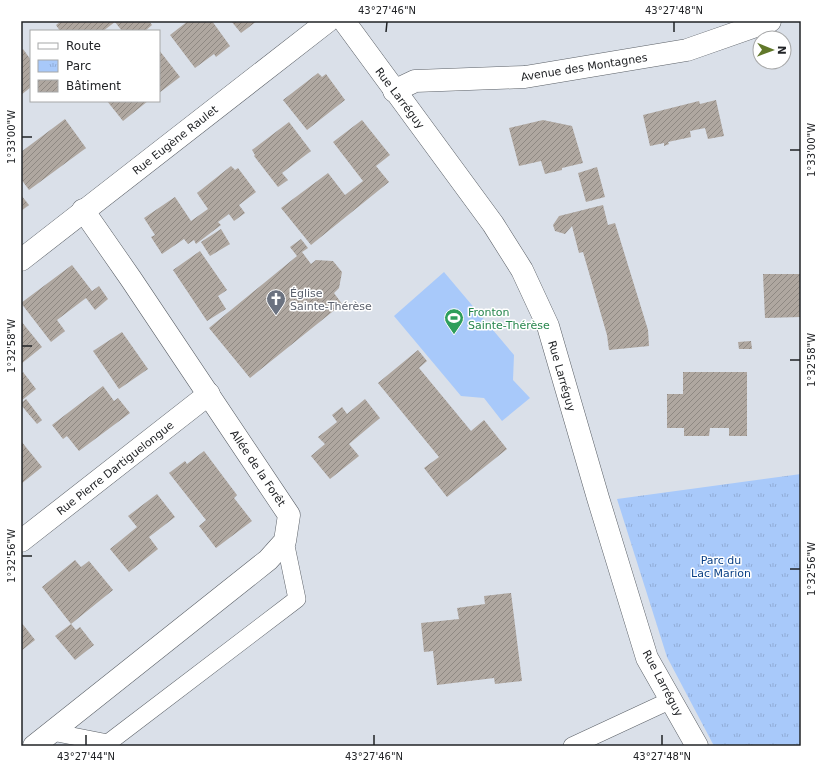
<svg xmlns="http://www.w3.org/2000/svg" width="822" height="767" viewBox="0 0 822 767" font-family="'DejaVu Sans',sans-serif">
<defs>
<pattern id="park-tufts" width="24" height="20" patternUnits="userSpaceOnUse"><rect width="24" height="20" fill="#a8c9fa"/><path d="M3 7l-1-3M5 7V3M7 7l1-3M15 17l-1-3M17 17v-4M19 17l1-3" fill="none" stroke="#90acd6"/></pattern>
<pattern id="building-hatch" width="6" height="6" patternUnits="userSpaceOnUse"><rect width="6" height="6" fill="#afa7a0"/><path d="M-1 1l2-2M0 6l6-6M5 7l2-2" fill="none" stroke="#8e8882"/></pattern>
</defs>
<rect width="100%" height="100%" fill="#dae0e9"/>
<path fill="url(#park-tufts)" d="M801,474V746H714L667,657L617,499Z"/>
<path fill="#a8c9fa" d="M444,272L514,355L513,380L530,398L502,421L484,398L461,396L394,316Z"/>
<g fill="url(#building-hatch)">
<path d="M61,21H149L152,25L145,31H122L115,22L103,31H60L56,25Z"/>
<path d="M188,21H212L230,46L216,57L214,54L195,68L170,35Z"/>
<path d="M231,21H257L241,33Z"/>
<path d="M23,49L31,60V87L21,95V51Z"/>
<path d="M159,50L180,77L159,93Z"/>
<path d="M318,73L322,77L326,74L345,100L307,130L283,100Z"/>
<path d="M716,100L724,136L708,139L705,128L690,131L691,137L668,142L669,144L664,146V143L650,146L643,115L699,101L700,104Z"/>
<path d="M107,101H148L123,121Z"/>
<path d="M65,119L86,148L29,190L21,179V152Z"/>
<path d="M362,120L390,155L376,166L389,182L311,245L281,208L328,173L345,195L363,181L333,142Z"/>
<path d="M543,120L572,126L583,163L562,168V170L545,174L541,161L519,166L509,128Z"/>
<path d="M289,122L311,151L282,173L288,180L278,187L254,156L255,155L252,150Z"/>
<path d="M231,166L235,170L238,168L256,192L239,205L245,213L234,221L229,214L218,222L221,225L196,244L194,240L188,244L184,239L162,254L151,237L155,235L144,218L175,197L191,221L208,209L197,193Z"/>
<path d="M597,167L605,197L586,202L578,173Z"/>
<path d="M21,195L29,205L21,211Z"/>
<path d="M603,205L608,225L615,223L648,330L649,346L609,350L607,335L583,252L579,253L572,226L565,234L555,231L553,225L559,216Z"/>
<path d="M221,229L230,244L210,256L201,242Z"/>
<path d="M301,239L308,248L302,252L311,264L316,260L333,261L342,272L339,288L334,293L342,304L250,378L209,328L297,256L290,247Z"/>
<path d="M200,251L227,290L218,296L226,309L207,321L173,270Z"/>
<path d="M72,265L92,291L99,286L108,299L95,310L86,298L57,320L65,331L51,342L21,303Z"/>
<path d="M763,274H801V317L765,318Z"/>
<path d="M21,321L42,347L21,364Z"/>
<path d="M122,332L148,369L119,389L93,351Z"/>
<path d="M751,341L752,349H739L738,342Z"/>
<path d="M418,350L427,361L419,368L471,431L484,420L507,449L447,497L424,468L439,457L378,383Z"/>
<path d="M23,372L36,389L21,401V374Z"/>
<path d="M683,372H747V436H729V428H710L709,436H684V428H667V394H683Z"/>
<path d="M103,386L114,401L118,398L130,413L79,451L67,436L63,439L52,425Z"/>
<path d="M26,399L42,420L37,424L21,405V403Z"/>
<path d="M365,399L380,418L349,444L359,456L330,479L311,456L325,444L318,437L337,422L332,415L342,407L347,414Z"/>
<path d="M21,441L42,467L21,484Z"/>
<path d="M204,451L237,495L234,498L252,521L216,548L199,526L206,520L169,473L185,461L187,464Z"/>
<path d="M157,494L175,517L149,537L158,549L129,572L110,549L137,527L128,516Z"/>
<path d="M75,560L81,567L89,561L113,590L71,624L76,630L80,627L94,645L75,660L55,636L71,624L42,587Z"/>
<path d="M511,593L522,681L495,684L494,678L437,685L433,651L424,652L421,623L459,619L457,608L485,604L484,596Z"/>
<path d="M21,622L35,640L21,651Z"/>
</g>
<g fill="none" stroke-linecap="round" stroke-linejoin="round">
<defs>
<g id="lane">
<path d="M52,732L108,743L297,599L285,541"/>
<path d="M572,746L671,700"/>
</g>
<g id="street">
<path d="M344,21L493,224L522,270L548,326L598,498L647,658L697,746"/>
<path d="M394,91L415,81L525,77L687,50L770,21"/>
<path d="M21,260L328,21"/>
<path d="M21,541L209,394"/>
<path d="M34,746L268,560L285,541L289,515L131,279L83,210"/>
</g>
</defs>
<use href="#lane" stroke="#5b6067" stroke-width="18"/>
<use href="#street" stroke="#5b6067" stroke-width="23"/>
<use href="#lane" stroke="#fff" stroke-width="17"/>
<use href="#street" stroke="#fff" stroke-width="22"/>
</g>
<path fill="none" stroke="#212326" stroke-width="1.5" d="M386,32L387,22M674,32V22M22,137H32M790,150H800M22,346H32M790,360H800M22,556H32M790,569H800M86,745V735M374,745V735M662,745V735"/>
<defs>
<symbol id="church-pin" viewBox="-11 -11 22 30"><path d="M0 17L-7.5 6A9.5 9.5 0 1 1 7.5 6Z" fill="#6b7280" stroke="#fff"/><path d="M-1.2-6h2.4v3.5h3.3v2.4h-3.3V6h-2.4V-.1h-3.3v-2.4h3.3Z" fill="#fff"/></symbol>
<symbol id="stadium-pin" viewBox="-11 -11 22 30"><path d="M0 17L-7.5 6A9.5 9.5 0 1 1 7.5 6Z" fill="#2e9e5b" stroke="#fff"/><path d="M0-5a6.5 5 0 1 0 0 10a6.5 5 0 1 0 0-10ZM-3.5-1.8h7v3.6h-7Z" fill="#fff"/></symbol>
</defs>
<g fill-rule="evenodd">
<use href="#church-pin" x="265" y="288" width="22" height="30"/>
<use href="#stadium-pin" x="443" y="307" width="22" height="30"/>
</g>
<g text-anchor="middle" stroke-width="3" stroke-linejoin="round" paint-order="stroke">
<g font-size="11" fill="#212326" stroke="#fff">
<text transform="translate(584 67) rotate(-9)" y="4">Avenue des Montagnes</text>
<text transform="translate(400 98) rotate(53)" y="4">Rue Larréguy</text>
<text transform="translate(175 140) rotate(-38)" y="4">Rue Eugène Raulet</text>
<text transform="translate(562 376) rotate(74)" y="4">Rue Larréguy</text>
<text transform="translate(115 468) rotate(-38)" y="4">Rue Pierre Dartiguelongue</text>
<text transform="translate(258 468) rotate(56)" y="4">Allée de la Forêt</text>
<text transform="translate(663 683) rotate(62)" y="4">Rue Larréguy</text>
</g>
<g font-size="11" fill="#5b616d" stroke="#fff" text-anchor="start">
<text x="290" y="297">Église<tspan x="290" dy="13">Sainte-Thérèse</tspan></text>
</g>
<g font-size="11" fill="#27864d" stroke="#fff" text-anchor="start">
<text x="468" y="316">Fronton<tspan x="468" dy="13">Sainte-Thérèse</tspan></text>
</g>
<g font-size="11" fill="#0b4085" stroke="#fff">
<text x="721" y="564">Parc du<tspan x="721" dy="13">Lac Marion</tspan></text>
</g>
</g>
<rect width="822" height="767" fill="none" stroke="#ffffff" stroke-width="44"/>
<rect x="30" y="30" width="130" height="72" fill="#ffffff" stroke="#a6a7a8"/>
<rect x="38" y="43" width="20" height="6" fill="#ffffff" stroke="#a6a7a8"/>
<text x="66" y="50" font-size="12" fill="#212326">Route</text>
<rect x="38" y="60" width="20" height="12" fill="url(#park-tufts)" stroke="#a6a7a8"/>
<text x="66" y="70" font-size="12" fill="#212326">Parc</text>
<rect x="38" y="80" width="20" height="12" fill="url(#building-hatch)" stroke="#a6a7a8"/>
<text x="66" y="90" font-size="12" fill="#212326">Bâtiment</text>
<g transform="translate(772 50) rotate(91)"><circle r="19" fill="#ffffff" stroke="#a6a7a8"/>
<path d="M0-3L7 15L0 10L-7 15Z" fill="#61782a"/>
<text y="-6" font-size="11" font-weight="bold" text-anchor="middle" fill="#212326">N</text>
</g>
<rect x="22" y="22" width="778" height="723" fill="none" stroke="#212326" stroke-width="1.5"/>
<g font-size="10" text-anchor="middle" fill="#212326">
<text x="387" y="14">43°27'46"N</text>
<text x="674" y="14">43°27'48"N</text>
<text transform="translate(11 137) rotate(-90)" y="4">1°33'00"W</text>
<text transform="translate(811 150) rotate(-90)" y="4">1°33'00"W</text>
<text transform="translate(11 346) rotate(-90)" y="4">1°32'58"W</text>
<text transform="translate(811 360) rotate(-90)" y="4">1°32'58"W</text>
<text transform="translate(11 556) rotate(-90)" y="4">1°32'56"W</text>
<text transform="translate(811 569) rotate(-90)" y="4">1°32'56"W</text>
<text x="86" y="760">43°27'44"N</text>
<text x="374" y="760">43°27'46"N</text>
<text x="662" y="760">43°27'48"N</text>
</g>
</svg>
